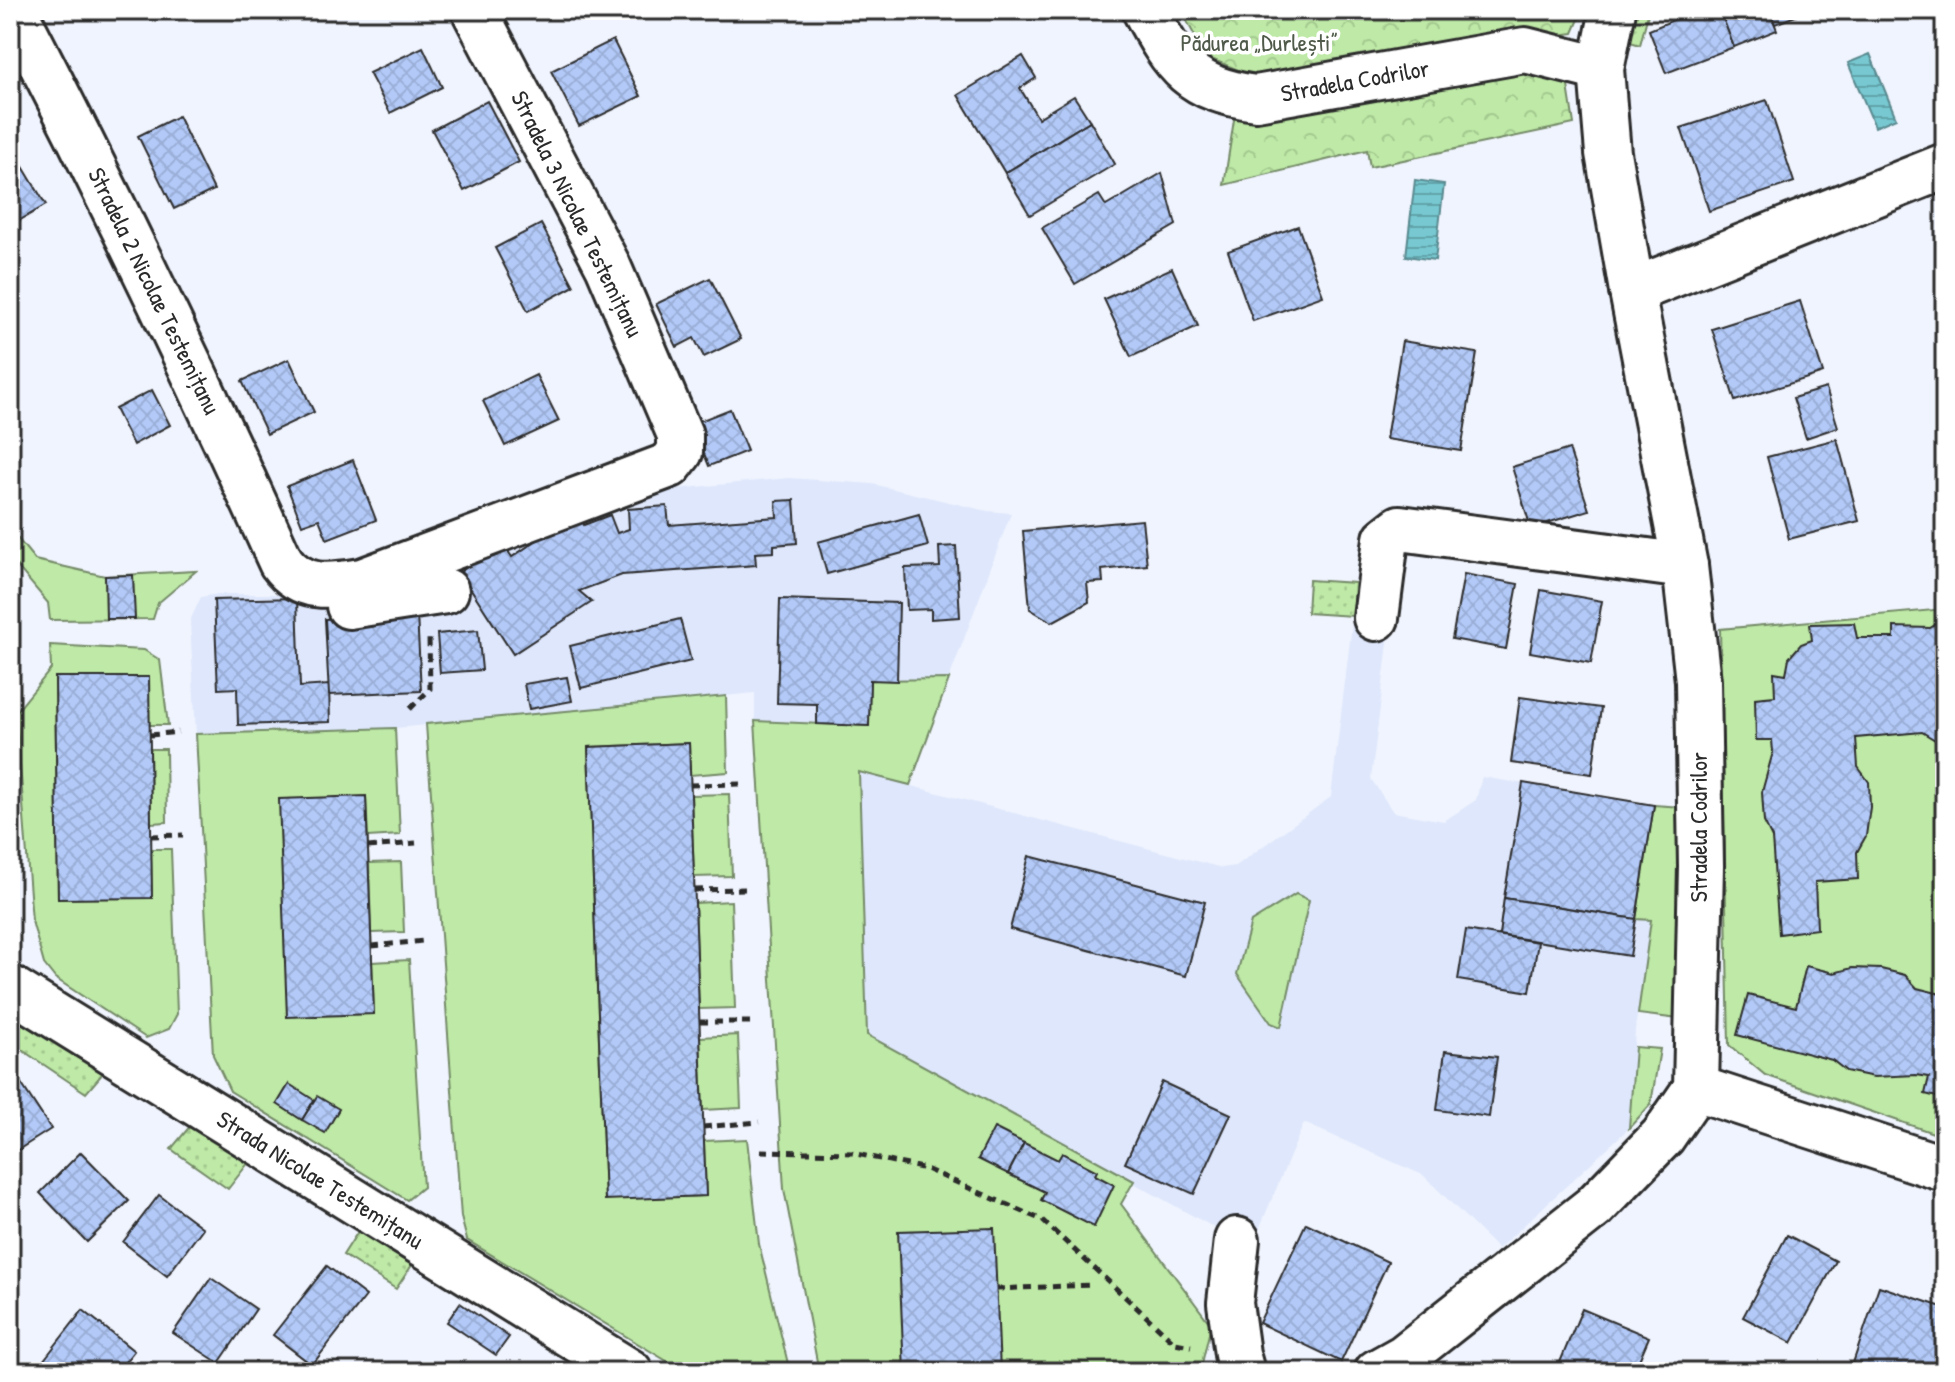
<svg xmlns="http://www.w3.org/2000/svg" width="1955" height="1382" viewBox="0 0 1955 1382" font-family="'Patrick Hand',sans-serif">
<defs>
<pattern id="grass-dots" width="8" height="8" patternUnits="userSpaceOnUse" patternTransform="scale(2)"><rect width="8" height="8" fill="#bee9a6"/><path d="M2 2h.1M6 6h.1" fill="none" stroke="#a3c88f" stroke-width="1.8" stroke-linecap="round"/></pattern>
<pattern id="forest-crowns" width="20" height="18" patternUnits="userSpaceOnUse" patternTransform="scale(2)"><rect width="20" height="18" fill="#bee9a6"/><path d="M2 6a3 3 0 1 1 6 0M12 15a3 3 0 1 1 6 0" fill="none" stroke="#a3c88f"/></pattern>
<pattern id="water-rules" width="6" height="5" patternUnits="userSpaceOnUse" patternTransform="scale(2)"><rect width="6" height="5" fill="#77c8d1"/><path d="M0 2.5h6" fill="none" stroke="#62a3aa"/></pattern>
<pattern id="building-cross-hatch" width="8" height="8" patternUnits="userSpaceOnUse" patternTransform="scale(2)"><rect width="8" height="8" fill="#b3caf9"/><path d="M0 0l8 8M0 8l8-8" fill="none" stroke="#9aaed6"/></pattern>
</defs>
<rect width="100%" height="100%" fill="#f0f4fe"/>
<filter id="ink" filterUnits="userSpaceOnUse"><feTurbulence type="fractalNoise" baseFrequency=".0125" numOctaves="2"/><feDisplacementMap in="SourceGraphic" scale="16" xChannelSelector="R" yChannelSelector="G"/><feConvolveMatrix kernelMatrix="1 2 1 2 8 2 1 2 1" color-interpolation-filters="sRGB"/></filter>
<g filter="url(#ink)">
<g fill="#dee7fc">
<path d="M789,478L872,484L987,511L1011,513L949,679L871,680L869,726L755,721V693L395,728L196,734L190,621L201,597L218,594H297L656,491Z"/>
<path d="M1353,616L1391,619L1371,779L1393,812L1444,821L1476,800L1482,777L1654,805L1636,918L1651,920L1635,1030L1629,1128L1498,1249L1423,1175L1304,1123L1251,1248L867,1035L859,772L1222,868L1236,866L1331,797Z"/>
</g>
<g fill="url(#grass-dots)" stroke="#748a68" stroke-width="2">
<path d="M1309,580L1355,583L1353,616L1307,613Z"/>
<path d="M10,1012L104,1072L86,1093L10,1042Z"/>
<path d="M191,1125L249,1162L228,1189L171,1149Z"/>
<path d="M359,1230L412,1265L396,1289L343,1255Z"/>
</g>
<g fill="url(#forest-crowns)" stroke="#748a68" stroke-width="2">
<path d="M1181,10H1583L1573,33L1256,77L1206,57Z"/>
<path d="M1629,10H1649L1640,45L1621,39Z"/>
<path d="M1532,61L1566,73L1574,124L1370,167L1367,150L1224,185L1235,113Z"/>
</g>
<g fill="#bee9a6" stroke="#748a68" stroke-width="2">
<path d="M10,529L35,560L105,576L196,571L158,603L153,619L50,620L48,603L10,558Z"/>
<path d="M1945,609V1137L1765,1075L1729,1045L1720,629Z"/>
<path d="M50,645L144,650L160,660L168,725H149L148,677L55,678L58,898H152L151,849H171L177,1014L169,1029L146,1038L55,978L44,964L32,921L16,712L51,669Z"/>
<path d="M949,679L910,785L859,772L867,1035L1134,1181L1121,1204L1211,1325L1200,1372H819L784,1189L755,721L868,726L870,680Z"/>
<path d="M726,696L728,772L690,775L689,743L588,747L605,1199L706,1196L704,1141L747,1139L759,1244L790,1372H685L467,1240L461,1217L426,724Z"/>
<path d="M395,728L400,835L368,837L366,796L374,1014L372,962L409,960L423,1187L407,1200L230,1091L213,1055L196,734Z"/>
<path d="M150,749H166L167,822L151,823Z"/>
<path d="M729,794L732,876L694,877L691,795Z"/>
<path d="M1654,805L1682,807L1679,1019L1638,1014L1651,920L1636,919Z"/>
<path d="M401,862L404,932L371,933L369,863Z"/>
<path d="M1296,894L1309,900L1281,1027L1271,1023L1237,974L1251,922Z"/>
<path d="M731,901L735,1008L699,1009L695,903Z"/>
<path d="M738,1035L741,1108L703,1110L700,1037Z"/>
<path d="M1635,1047L1660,1049L1651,1104L1629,1128Z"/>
</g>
<g fill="url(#water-rules)" stroke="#59898f" stroke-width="2">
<path d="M1870,54L1896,118L1875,127L1848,63Z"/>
<path d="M1415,180L1444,184L1435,260L1406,256Z"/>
</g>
<g fill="url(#building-cross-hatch)" stroke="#2b2b2b" stroke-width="2">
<path d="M1673,10H1720L1734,47L1666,73L1649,30L1676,19Z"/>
<path d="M1720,10H1769L1777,30L1734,47Z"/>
<path d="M1769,10H1811L1775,24Z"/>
<path d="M613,40L641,96L579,126L551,71Z"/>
<path d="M423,47L442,87L390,113L369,73Z"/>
<path d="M1023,56L1036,78L1020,88L1038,118L1074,96L1090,121L1005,173L958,95Z"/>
<path d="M1767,100L1794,182L1709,211L1681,128Z"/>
<path d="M487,101L519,162L464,191L432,130Z"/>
<path d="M178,116L214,190L174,209L138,136Z"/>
<path d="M1090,121L1115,164L1030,215L1005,173Z"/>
<path d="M22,165L46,205L10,226V171Z"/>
<path d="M1162,173L1176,225L1075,284L1042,228L1099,195L1106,206Z"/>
<path d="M541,224L574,286L528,311L495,248Z"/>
<path d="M1298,226L1323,296L1253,321L1228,251Z"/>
<path d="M1172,268L1198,326L1131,357L1104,299Z"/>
<path d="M710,278L741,339L704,357L694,338L677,347L656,304Z"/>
<path d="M1800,301L1823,373L1735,401L1712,329Z"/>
<path d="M1402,341L1477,353L1461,451L1386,439Z"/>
<path d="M289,359L314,412L267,434L242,381Z"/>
<path d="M536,375L559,421L505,446L483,401Z"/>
<path d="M1826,388L1838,427L1806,438L1793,398Z"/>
<path d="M152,390L170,425L133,445L115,409Z"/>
<path d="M730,409L747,451L709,466L692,424Z"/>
<path d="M1837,439L1859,521L1789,539L1767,457Z"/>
<path d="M1569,449L1589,510L1531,528L1512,467Z"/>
<path d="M353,460L376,520L327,539L319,519L302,525L287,486Z"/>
<path d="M794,500L797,543L774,545V552L755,553L756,565L622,575L579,591L592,602L513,654L460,572L503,544L512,557L546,534L582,520L584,525L610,515L617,533L629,529L628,509L667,506L669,525L777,517L776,501Z"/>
<path d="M919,514L928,546L827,574L818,542Z"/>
<path d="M1142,520L1147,565L1102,570L1103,582L1087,583L1089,602L1052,622L1030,609L1023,531Z"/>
<path d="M956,546L960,617L931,619V609L907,610L905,568L940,567L939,547Z"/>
<path d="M1464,574L1518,584L1506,649L1452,639Z"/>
<path d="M133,575L135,619H106L105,576Z"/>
<path d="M1541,590L1602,601L1591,663L1530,652Z"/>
<path d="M297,598L300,687L329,685L330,722L238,725L237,688L218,689L214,600Z"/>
<path d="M780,599L899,603L897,681L870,680L869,726L817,724V704L777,703Z"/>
<path d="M417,614L421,691L329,695L325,619Z"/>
<path d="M680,619L691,661L581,688L570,646Z"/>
<path d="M1945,619V746L1922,732L1856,738L1858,767L1869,782L1870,807L1866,836L1857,852L1858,879L1815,882L1817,929L1779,934L1772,838L1764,822L1762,792L1773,752L1772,740H1756L1755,698L1775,696L1774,672L1786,674L1789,658L1801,644L1812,640L1810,624L1854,623L1857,638H1894V627L1930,628Z"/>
<path d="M478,630L482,670L440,673L437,634Z"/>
<path d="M55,677H149L152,898L58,899Z"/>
<path d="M567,677L572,701L529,709L524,684Z"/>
<path d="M1520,697L1601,708L1592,774L1511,763Z"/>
<path d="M689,743L706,1196L605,1200L588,747Z"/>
<path d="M1523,783L1654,805L1636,919L1504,898Z"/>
<path d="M366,796L374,1014L287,1017L279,799Z"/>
<path d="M1029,856L1205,902L1186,976L1010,929Z"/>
<path d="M1504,898L1636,919L1630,956L1499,935Z"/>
<path d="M1466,930L1538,942L1530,992L1458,980Z"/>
<path d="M1806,966L1834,973L1852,968L1881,969L1905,975L1917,988L1945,995V1099L1925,1094L1929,1077L1916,1075L1874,1077L1846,1071L1832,1060L1737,1035L1748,995L1796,1007Z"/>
<path d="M1445,1051L1497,1057L1489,1117L1437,1110Z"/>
<path d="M11,1068L51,1129L10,1155V1069Z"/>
<path d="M1162,1082L1231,1114L1194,1194L1125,1163Z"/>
<path d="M289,1084L314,1100L302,1120L277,1104Z"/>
<path d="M317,1096L339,1109L325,1133L302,1120Z"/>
<path d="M994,1128L1024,1143L1008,1174L978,1159Z"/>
<path d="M1024,1143L1058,1160L1062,1153L1097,1171L1095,1175L1114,1185L1094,1227L1041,1200L1045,1192L1008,1174Z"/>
<path d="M81,1152L129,1201L87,1242L40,1193Z"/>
<path d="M159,1195L203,1228L167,1276L123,1242Z"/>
<path d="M1306,1223L1388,1262L1341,1362L1259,1323Z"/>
<path d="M994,1228L1000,1372H904L898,1231Z"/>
<path d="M1787,1235L1836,1261L1792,1343L1743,1317Z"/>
<path d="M327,1266L366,1296L312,1365L273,1335Z"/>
<path d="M211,1278L256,1309L219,1363L173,1333Z"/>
<path d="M1879,1286L1945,1308V1372H1850Z"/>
<path d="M460,1303L509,1337L496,1355L447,1322Z"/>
<path d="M1582,1309L1649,1337L1634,1372H1556Z"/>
<path d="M83,1310L134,1351L117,1372H57L43,1361Z"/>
</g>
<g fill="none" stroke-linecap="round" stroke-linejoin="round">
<defs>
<g id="minor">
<path d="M14,10C108,192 197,376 281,562C302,591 330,586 362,581L670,465L680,452V435L608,266L474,10"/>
<path d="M1145,10C1175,67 1191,89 1256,98L1525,50L1601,69"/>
<path d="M1632,291L1945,166"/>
<path d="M349,606L446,591"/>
<path d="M1376,618L1386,539L1400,528L1685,566"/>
<path d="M10,988L630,1372"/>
<path d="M1696,1088L1945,1169"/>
<path d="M1237,1240L1230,1303L1237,1354L1242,1372"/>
<path d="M1377,1372L1404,1357L1594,1207L1663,1136L1696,1088L1701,866L1698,681L1685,566L1632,291L1608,153L1601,69L1613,10"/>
</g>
</defs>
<use href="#minor" stroke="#2b2b2b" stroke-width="50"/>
<g stroke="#2b2b2b" stroke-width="5" stroke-dasharray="8 6" stroke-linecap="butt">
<path d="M410,709L430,689L429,638"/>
<path d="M150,735L178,732"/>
<path d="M690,785L742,784"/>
<path d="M151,836L183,835"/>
<path d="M368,847L416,843"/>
<path d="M695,890L747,889"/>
<path d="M372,946L423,941"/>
<path d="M700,1022H754"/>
<path d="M703,1127L759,1122"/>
<path d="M761,1151L852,1153L926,1169L1042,1220L1175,1343L1191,1346"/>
<path d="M996,1289L1091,1285"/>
</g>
<use href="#minor" stroke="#fff" stroke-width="44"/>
</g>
</g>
<g text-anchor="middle" stroke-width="7" stroke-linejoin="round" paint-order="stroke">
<g font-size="24" fill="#505a4a" stroke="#fff">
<text x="1259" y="51">Pădurea „Durlești”</text>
</g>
<g font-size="24" fill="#2b2b2b" stroke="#fff">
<text transform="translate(1355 81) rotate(-10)" y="8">Stradela Codrilor</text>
<text transform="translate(577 214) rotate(64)" y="8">Stradela 3 Nicolae Testemițanu</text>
<text transform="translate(154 291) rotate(64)" y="8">Stradela 2 Nicolae Testemițanu</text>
<text transform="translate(1699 827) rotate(-90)" y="8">Stradela Codrilor</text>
<text transform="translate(320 1180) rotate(32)" y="8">Strada Nicolae Testemițanu</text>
</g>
</g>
<rect width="1955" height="1382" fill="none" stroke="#fff" stroke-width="40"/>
<rect x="20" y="20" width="1915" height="1342" fill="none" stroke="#2b2b2b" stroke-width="3" filter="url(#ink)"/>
</svg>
